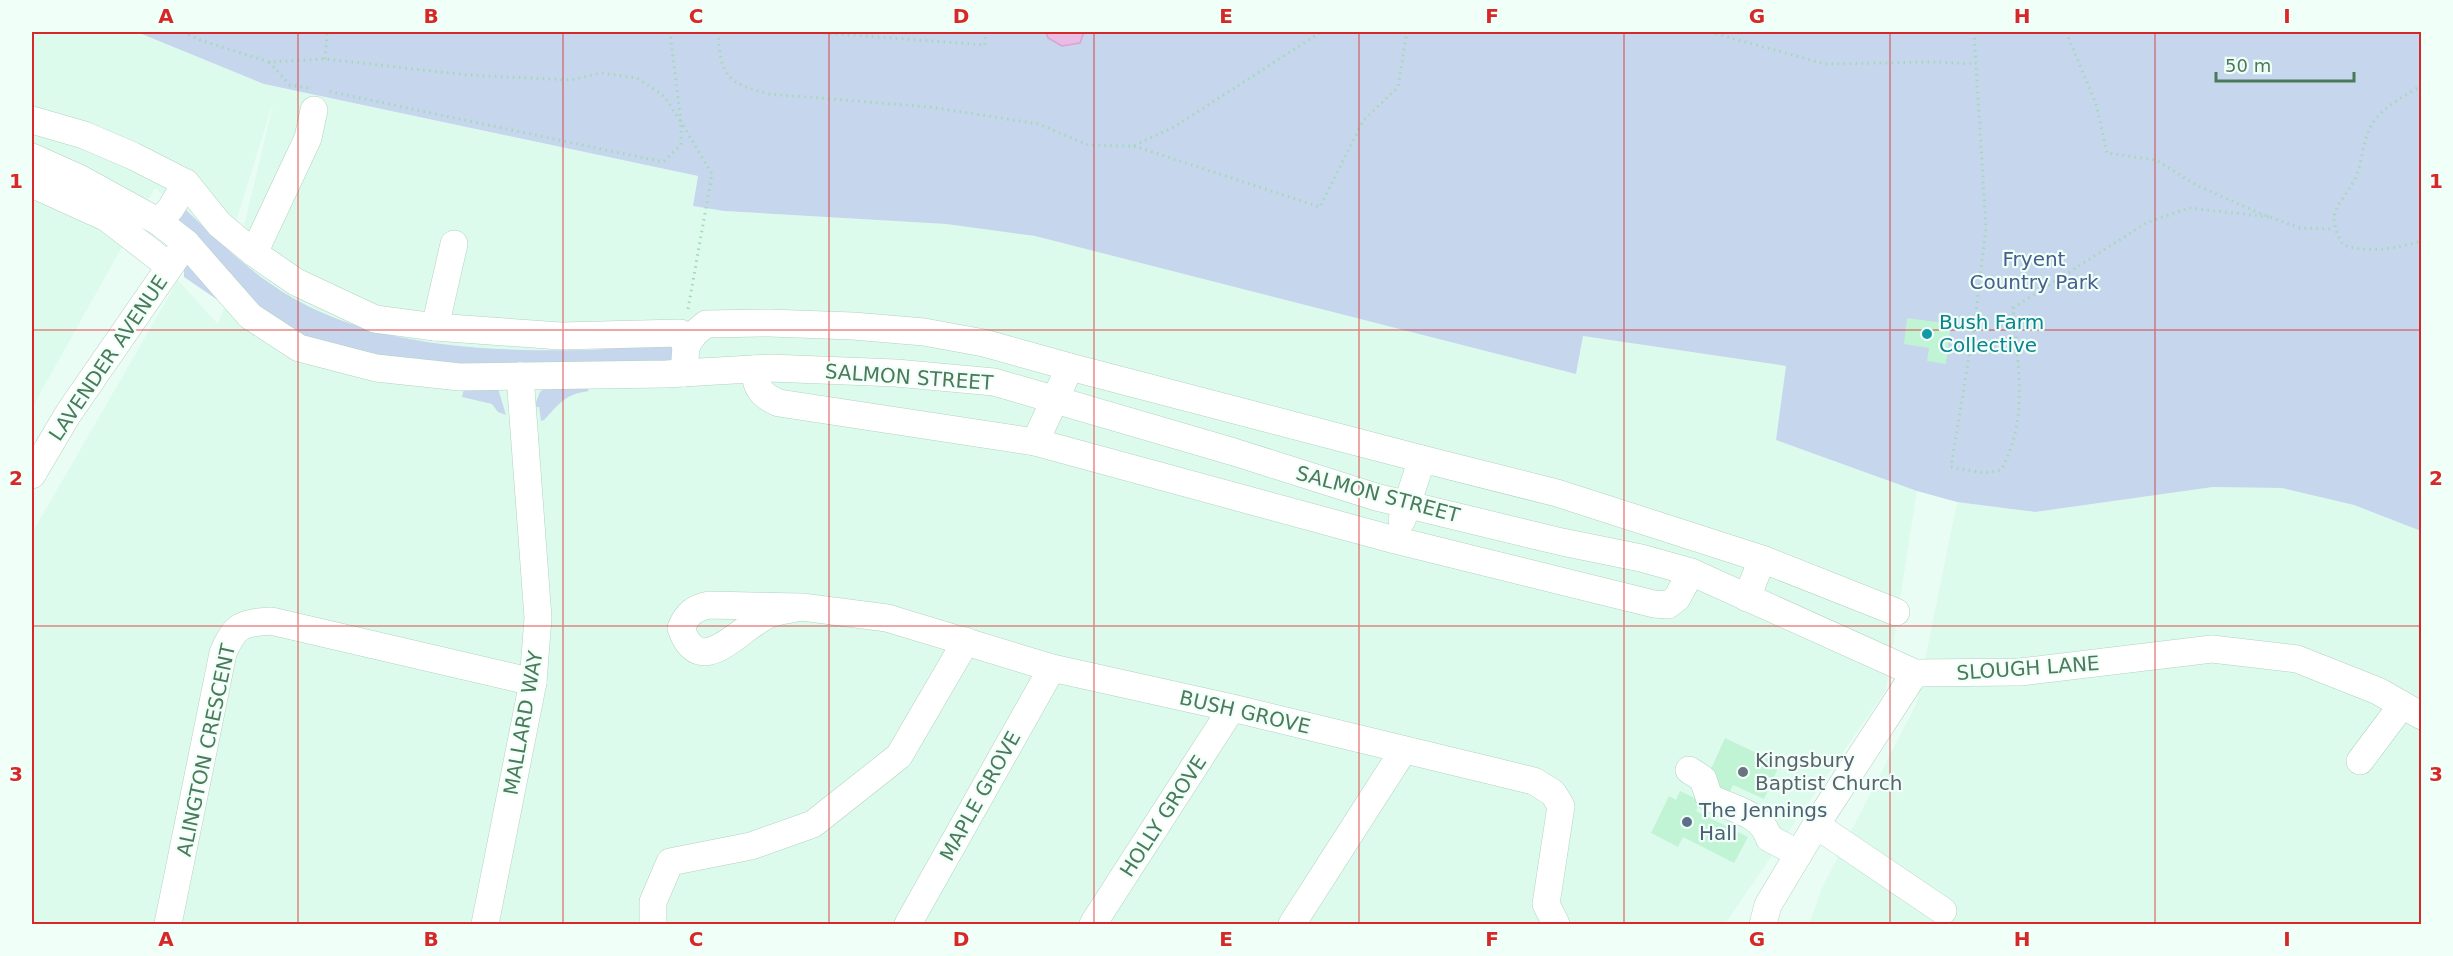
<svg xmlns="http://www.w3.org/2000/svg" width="2453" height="956" viewBox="0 0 2453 956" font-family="'DejaVu Sans',sans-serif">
<rect width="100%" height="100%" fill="#eafdf5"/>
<g fill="#ddfbed">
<path d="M32,32H138L264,84L698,176L693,206L724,211L946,224L1035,236L1576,374L1583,336L1787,366L1776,440L1917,491L1886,690L1725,924H32V533L178,280L218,324L225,305L274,100L227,250L155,188L32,408Z"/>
<path d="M2213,487L2282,488L2354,505L2421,531V924H1809L1821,890L1916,704L1957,502L2035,512Z"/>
</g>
<g fill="#c6d6ed">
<path d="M137,32H2421V531L2354,505L2282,488L2213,487L2035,512L1957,502L1917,491L1776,440L1786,366L1583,336L1576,374L1035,236L946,224L724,211L693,206L698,176L264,84Z"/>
<path d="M186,210C212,235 238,261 268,282C358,347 481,352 588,350C617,349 646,343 675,344V360L652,365L447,366L327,349L279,324L239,291L179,221V213Z"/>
<path d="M188,263L225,305L184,277V268Z"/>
<path d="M550,383L585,385L589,391C565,394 560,403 544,420L541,421L539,407H534L540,392Z"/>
<path d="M465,384L497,385L506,415L498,412L492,404L462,397Z"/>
</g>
<path fill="#e9bce3" stroke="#dba2d3" stroke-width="1.5" d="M1046,32H1084L1080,43L1062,46L1048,38Z"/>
<g fill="#c0f4d4">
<path d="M1907,318L1951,324L1946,364L1927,361L1929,348L1904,344Z"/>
<path d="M1725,738L1780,764L1764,799L1733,785L1726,800L1706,780Z"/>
<path d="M1680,791L1701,801L1696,811L1748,837L1734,863L1683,837L1678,847L1651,833L1669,796L1676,800Z"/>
</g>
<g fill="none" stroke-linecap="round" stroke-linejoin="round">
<defs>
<g id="minor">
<path d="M32,120L84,135L133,156L186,183L171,208L159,222"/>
<path d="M32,157L79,178L159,222L186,243L250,316L299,348L376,368L460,377L666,374L770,368L896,373L994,382L1234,452L1376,497L1562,542L1641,558L1691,572L1915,673L2020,672L2212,649L2297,659L2378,691L2422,716"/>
<path d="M186,183L219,224L254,253L296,282L375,319L435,327L561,336L680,333L686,346L684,373"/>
<path d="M32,184L107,218L169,266"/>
<path d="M254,253L308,138L314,110"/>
<path d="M435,327L454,244"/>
<path d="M686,346L694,334L706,324L769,323L853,326L924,332L984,343L1070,367"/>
<path d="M755,369C755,388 762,396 779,403L1035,442L1395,540L1654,604L1668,605L1677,598L1691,572"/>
<path d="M1035,442L1070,367L1422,459"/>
<path d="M32,475L68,414L186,243"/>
<path d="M1402,520L1422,459L1557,493L1762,559"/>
<path d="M1747,598L1762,559L1896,612"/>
<path d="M802,607C792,609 780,610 770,614C741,625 700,684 681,628C687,614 694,608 709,605L802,607L887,618L1052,668L1232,708L1534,781L1553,793L1561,806L1546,904L1556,924"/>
<path d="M2360,761L2402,705"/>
<path d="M1689,770L1703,779L1709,797C1730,809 1761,812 1769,838L1799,854"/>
<path d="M1816,825L1943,911"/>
<path d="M168,924L223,653C235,625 241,623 271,621L533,682"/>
<path d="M485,924L533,682L538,618L520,376"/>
<path d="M653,924V902L670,862L751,846L813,824L899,756L966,641"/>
<path d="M908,924L1052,668"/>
<path d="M1093,924L1232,708"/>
<path d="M1292,924L1403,751"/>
<path d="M1763,924L1768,905L1816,825L1915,673"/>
</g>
</defs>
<use href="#minor" stroke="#b1d3bf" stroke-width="28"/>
<g stroke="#a2dab7" stroke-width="3" stroke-dasharray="1.5 4.5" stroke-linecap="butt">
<path d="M183,32L200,40L269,62L325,59L467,75L571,80L601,73L637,78L664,96L681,122V145L663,162L327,91"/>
<path d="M718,32C721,76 725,82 769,94L930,107L1039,124L1088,145L1133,146L1174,127L1321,32"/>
<path d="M812,32L985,45L986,32"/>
<path d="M1710,32L1825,64L1936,62L1976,64"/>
<path d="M1974,32L1986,228L1975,320L1951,467L1984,473L2001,470C2030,417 2017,365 2013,308L2146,223L2189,208L2270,217"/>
<path d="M2066,32L2096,104L2107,153L2156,160L2196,185L2259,213L2300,228L2334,229"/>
<path d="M325,59L327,32"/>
<path d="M269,62L290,85L309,88"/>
<path d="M2422,85C2403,97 2378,109 2369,130C2362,145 2362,164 2355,179C2339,208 2324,211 2343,245C2369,254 2396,248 2422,241"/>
<path d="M1134,146L1320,207L1363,121L1398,87L1407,32"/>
<path d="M688,309L712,174L681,122L670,32H729"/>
</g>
<use href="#minor" stroke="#fff" stroke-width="27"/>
</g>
<path fill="none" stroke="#d62828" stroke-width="1.5" stroke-opacity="0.55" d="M298,32V924M563,32V924M829,32V924M1094,32V924M1359,32V924M1624,32V924M1890,32V924M2155,32V924M32,330H2422M32,626H2422"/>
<circle fill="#0f9aa8" stroke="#f1fff9" stroke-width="2" cx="1927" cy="334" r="6"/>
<circle fill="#6b7280" stroke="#f1fff9" stroke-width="2" cx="1743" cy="772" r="6"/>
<circle fill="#5c6f8a" stroke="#f1fff9" stroke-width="2" cx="1687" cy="822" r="6"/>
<g text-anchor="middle" stroke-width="4.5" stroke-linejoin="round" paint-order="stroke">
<g font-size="20" fill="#475d8d" stroke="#f1fff9">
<text x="2034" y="266">Fryent<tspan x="2034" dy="23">Country Park</tspan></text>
</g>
<g font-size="20" fill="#0d838f" stroke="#f1fff9" text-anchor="start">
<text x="1939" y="329">Bush Farm<tspan x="1939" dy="23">Collective</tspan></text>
</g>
<g font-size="20" fill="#4b7a5b" stroke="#f1fff9">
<text transform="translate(108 358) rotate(-56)" y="7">LAVENDER AVENUE</text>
<text transform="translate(909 377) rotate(4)" y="7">SALMON STREET</text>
<text transform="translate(1378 494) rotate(15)" y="7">SALMON STREET</text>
<text transform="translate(2028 668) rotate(-4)" y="7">SLOUGH LANE</text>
<text transform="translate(1245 712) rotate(13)" y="7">BUSH GROVE</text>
<text transform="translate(523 723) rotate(-80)" y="7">MALLARD WAY</text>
<text transform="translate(206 750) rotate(-78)" y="7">ALINGTON CRESCENT</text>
<text transform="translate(980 796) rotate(-61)" y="7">MAPLE GROVE</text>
<text transform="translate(1163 816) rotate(-57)" y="7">HOLLY GROVE</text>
</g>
<g font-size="20" fill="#5b616d" stroke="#f1fff9" text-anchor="start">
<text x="1755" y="767">Kingsbury<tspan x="1755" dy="23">Baptist Church</tspan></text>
</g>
<g font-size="20" fill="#4e5e75" stroke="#f1fff9" text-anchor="start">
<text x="1699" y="817">The Jennings<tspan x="1699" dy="23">Hall</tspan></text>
</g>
</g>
<rect width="2453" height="956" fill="none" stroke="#f1fff9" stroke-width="66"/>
<path d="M2216 72v9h138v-9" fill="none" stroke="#4b7a5b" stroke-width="3"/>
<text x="2225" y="72" font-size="18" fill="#4b7a5b" stroke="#f1fff9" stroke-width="4.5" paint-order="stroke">50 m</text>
<rect x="33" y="33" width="2387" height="890" fill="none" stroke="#d62828" stroke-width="2"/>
<g font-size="20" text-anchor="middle" font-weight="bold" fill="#d62828">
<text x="166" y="23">A</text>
<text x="431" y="23">B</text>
<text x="696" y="23">C</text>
<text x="961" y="23">D</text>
<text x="1226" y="23">E</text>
<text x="1492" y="23">F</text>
<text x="1757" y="23">G</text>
<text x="2022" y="23">H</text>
<text x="2287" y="23">I</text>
<text x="16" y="188">1</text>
<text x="2436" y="188">1</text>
<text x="16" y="485">2</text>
<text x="2436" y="485">2</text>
<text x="16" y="781">3</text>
<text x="2436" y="781">3</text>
<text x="166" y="946">A</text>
<text x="431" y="946">B</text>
<text x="696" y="946">C</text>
<text x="961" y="946">D</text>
<text x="1226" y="946">E</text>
<text x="1492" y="946">F</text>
<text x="1757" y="946">G</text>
<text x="2022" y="946">H</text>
<text x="2287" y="946">I</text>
</g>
</svg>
